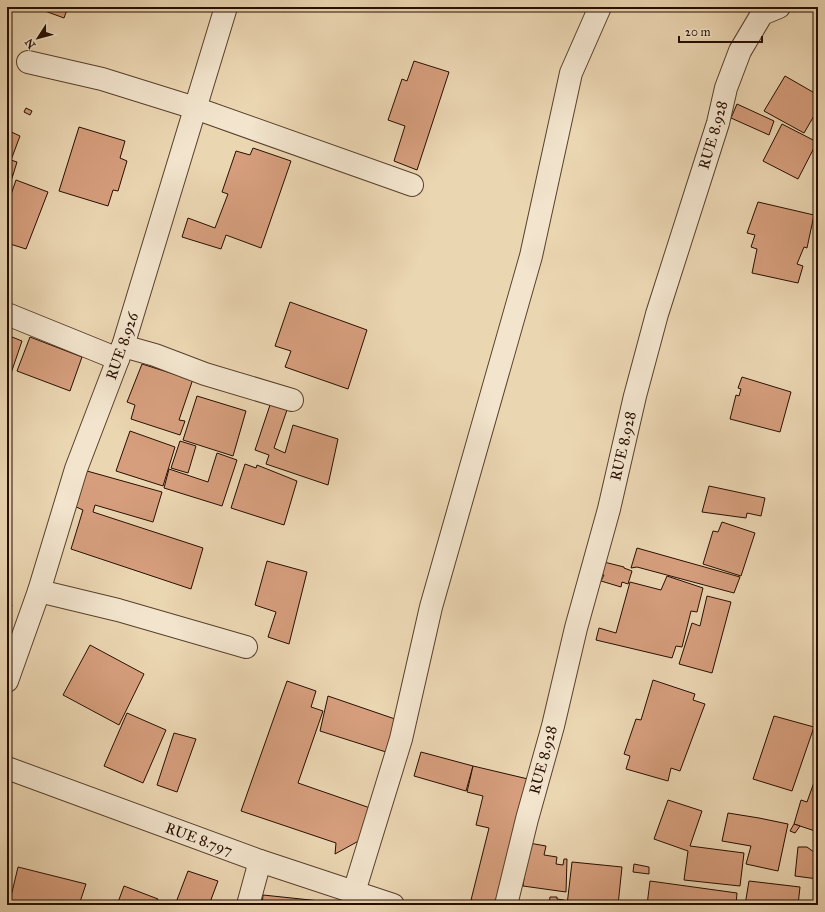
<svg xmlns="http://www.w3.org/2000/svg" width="825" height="912" viewBox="0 0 825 912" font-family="'IM FELL Great Primer',serif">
<rect width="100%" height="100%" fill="#ebd6b2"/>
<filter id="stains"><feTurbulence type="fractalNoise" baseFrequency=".005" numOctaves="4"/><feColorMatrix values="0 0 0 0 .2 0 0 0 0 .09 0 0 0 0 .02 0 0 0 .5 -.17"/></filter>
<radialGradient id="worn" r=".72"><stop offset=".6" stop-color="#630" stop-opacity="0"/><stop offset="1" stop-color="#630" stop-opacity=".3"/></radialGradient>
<g fill="#d69e7d" stroke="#270e00">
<path d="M34,7H68L64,18Z"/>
<path d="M518,7H528L527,10Z"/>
<path d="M414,61L449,72L417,170L394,161L405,126L388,120L402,79L407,81Z"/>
<path d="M785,76L818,95V109L804,133L764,111Z"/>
<path d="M737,104L774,121L769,135L731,118Z"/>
<path d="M26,108L32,111L30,115L24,112Z"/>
<path d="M782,124L817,142L798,179L763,161Z"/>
<path d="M79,127L125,141L120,158L127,161L118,191L113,190L108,206L59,191Z"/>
<path d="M7,130L20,136L11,160L17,162L13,175L7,173Z"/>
<path d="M253,148L291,161L261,248L226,235L221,249L182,237L188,218L215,228L228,194L222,192L236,151L250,155Z"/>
<path d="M7,173L13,175L7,193Z"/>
<path d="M16,180L48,192L26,249L7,243V206Z"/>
<path d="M758,202L814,215L807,248L804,247L797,264L803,266L798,283L752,273L757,249L751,247L755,235L747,233Z"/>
<path d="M290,302L367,330L348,389L285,367L291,351L275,346Z"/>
<path d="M7,335L22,341L7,385Z"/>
<path d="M30,337L82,357L70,391L17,371Z"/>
<path d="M142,364L177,375L194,376L179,420L185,421L180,435L131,419L135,405L127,402Z"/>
<path d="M742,377L791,392L780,432L730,419L736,395L739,396L741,389L738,388Z"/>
<path d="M197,396L246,411L233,456L183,440Z"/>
<path d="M271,402L288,407L274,448L285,453L293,425L338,439L328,485L266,464L269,455L255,450Z"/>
<path d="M130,431L175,447L163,486L116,471Z"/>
<path d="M180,441L196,446L188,473L171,468Z"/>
<path d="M217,453L237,460L222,506L164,488L169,469L208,482Z"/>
<path d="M245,464L256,468L257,465L297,481L284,525L231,508Z"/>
<path d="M87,471L162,492L153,522L95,505L93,512L203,548L191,589L71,549L83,510L74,506Z"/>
<path d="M709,486L765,498L761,516L747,513L746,518L702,512Z"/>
<path d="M722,522L755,533L741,576L703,564L713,531L718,532Z"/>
<path d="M637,548L740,577L734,593L637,567L631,568Z"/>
<path d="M267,561L307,572L289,644L268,637L276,612L255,605Z"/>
<path d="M604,562L624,567V568L632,571L628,584L622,582L621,587L601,581L604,575L601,574Z"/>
<path d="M667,576L703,588L697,612L691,611L682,647L676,646L672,658L596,640L599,628L616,633L630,582L661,590Z"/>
<path d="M707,596L731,602L712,673L679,664L692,623L700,626Z"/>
<path d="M7,603L12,605L7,621Z"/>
<path d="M90,645L144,674L119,725L63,695Z"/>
<path d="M653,680L695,694L693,700L705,704L680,771L671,768L668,781L626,769L630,756L624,754L636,719L641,720Z"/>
<path d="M287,681L316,691L311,707L323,711L298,783L373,809L364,838L335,854L336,843L241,811Z"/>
<path d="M328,696L395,719L386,752L320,731Z"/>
<path d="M127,713L166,730L143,783L104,766Z"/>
<path d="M774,716L814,727L792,791L753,779Z"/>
<path d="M174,733L196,739L177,792L157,785Z"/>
<path d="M421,752L473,766L466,791L414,776Z"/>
<path d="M473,766L528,779L500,905L471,900L489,828L476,825L483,796L467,792Z"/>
<path d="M818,771V832L794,824L801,800L807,802Z"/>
<path d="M668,800L702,811L690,846L744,853L740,886L684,880L688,851L654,839Z"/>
<path d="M728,813L759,818L788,824L778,871L746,864L751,846L722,841Z"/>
<path d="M794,824L800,826L795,833L790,831Z"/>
<path d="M529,843L546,846L544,855L557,857L556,864L563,865L564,859H567L566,892L523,886Z"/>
<path d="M798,847H807L818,855V879L795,876Z"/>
<path d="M572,862L622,867L618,905H567Z"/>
<path d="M634,864L649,867V874L633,872Z"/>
<path d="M18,867L86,884L79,905H9Z"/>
<path d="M188,871L218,881L209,905H175Z"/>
<path d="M650,881L737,893L736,905H647Z"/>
<path d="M749,881L800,887L798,905H745Z"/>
<path d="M124,886L158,899L156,905H117Z"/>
<path d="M263,895L320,901V905H262Z"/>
<path d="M550,897H557V899L564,900V905H549Z"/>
</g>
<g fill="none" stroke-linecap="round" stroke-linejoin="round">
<defs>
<g id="street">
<path d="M28,62L102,79L195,108L412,185"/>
<path d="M7,314L118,359"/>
<path d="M123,346L155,355L205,374L292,400"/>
<path d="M39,591L118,610L246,647"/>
<path d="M7,681L39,591L76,469L123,346L226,7"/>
<path d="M7,768L260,861L393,905"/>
<path d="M354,892L401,739L431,607L531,256L571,73L600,7"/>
<path d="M248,905L260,861"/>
<path d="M506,905L527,819L553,726L576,628L609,509L635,396L657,314L718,123L726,88L740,51L762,14L779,7"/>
</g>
</defs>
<use href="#street" stroke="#58402c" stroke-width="24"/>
<use href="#street" stroke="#f2e4cd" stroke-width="22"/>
</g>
<g text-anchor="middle" stroke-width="3.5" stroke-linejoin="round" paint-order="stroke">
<g font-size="15" fill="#270e00" stroke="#f2e4cd">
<text transform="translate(713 135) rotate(-74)" y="5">RUE 8.928</text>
<text transform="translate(122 346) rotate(-71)" y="5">RUE 8.926</text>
<text transform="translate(623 446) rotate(-77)" y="5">RUE 8.928</text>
<text transform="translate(543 760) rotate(-75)" y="5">RUE 8.928</text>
<text transform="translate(199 839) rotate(20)" y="5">RUE 8.797</text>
</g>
</g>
<rect width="825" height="912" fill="none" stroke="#ebd6b2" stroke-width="24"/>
<rect x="8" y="8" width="809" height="896" fill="none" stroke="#270e00" stroke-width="2"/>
<rect x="12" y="12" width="801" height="888" fill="none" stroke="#270e00"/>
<g transform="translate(38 38) rotate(234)" stroke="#f2e4cd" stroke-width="3" paint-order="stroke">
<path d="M0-3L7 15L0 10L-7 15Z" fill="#270e00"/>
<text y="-6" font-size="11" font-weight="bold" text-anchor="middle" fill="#270e00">N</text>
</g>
<path d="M679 36v6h83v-6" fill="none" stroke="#270e00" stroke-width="2"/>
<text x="685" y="36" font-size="12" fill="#270e00" stroke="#f2e4cd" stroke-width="3" paint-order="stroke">20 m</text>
<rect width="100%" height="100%" filter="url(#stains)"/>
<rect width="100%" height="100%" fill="url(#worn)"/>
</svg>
